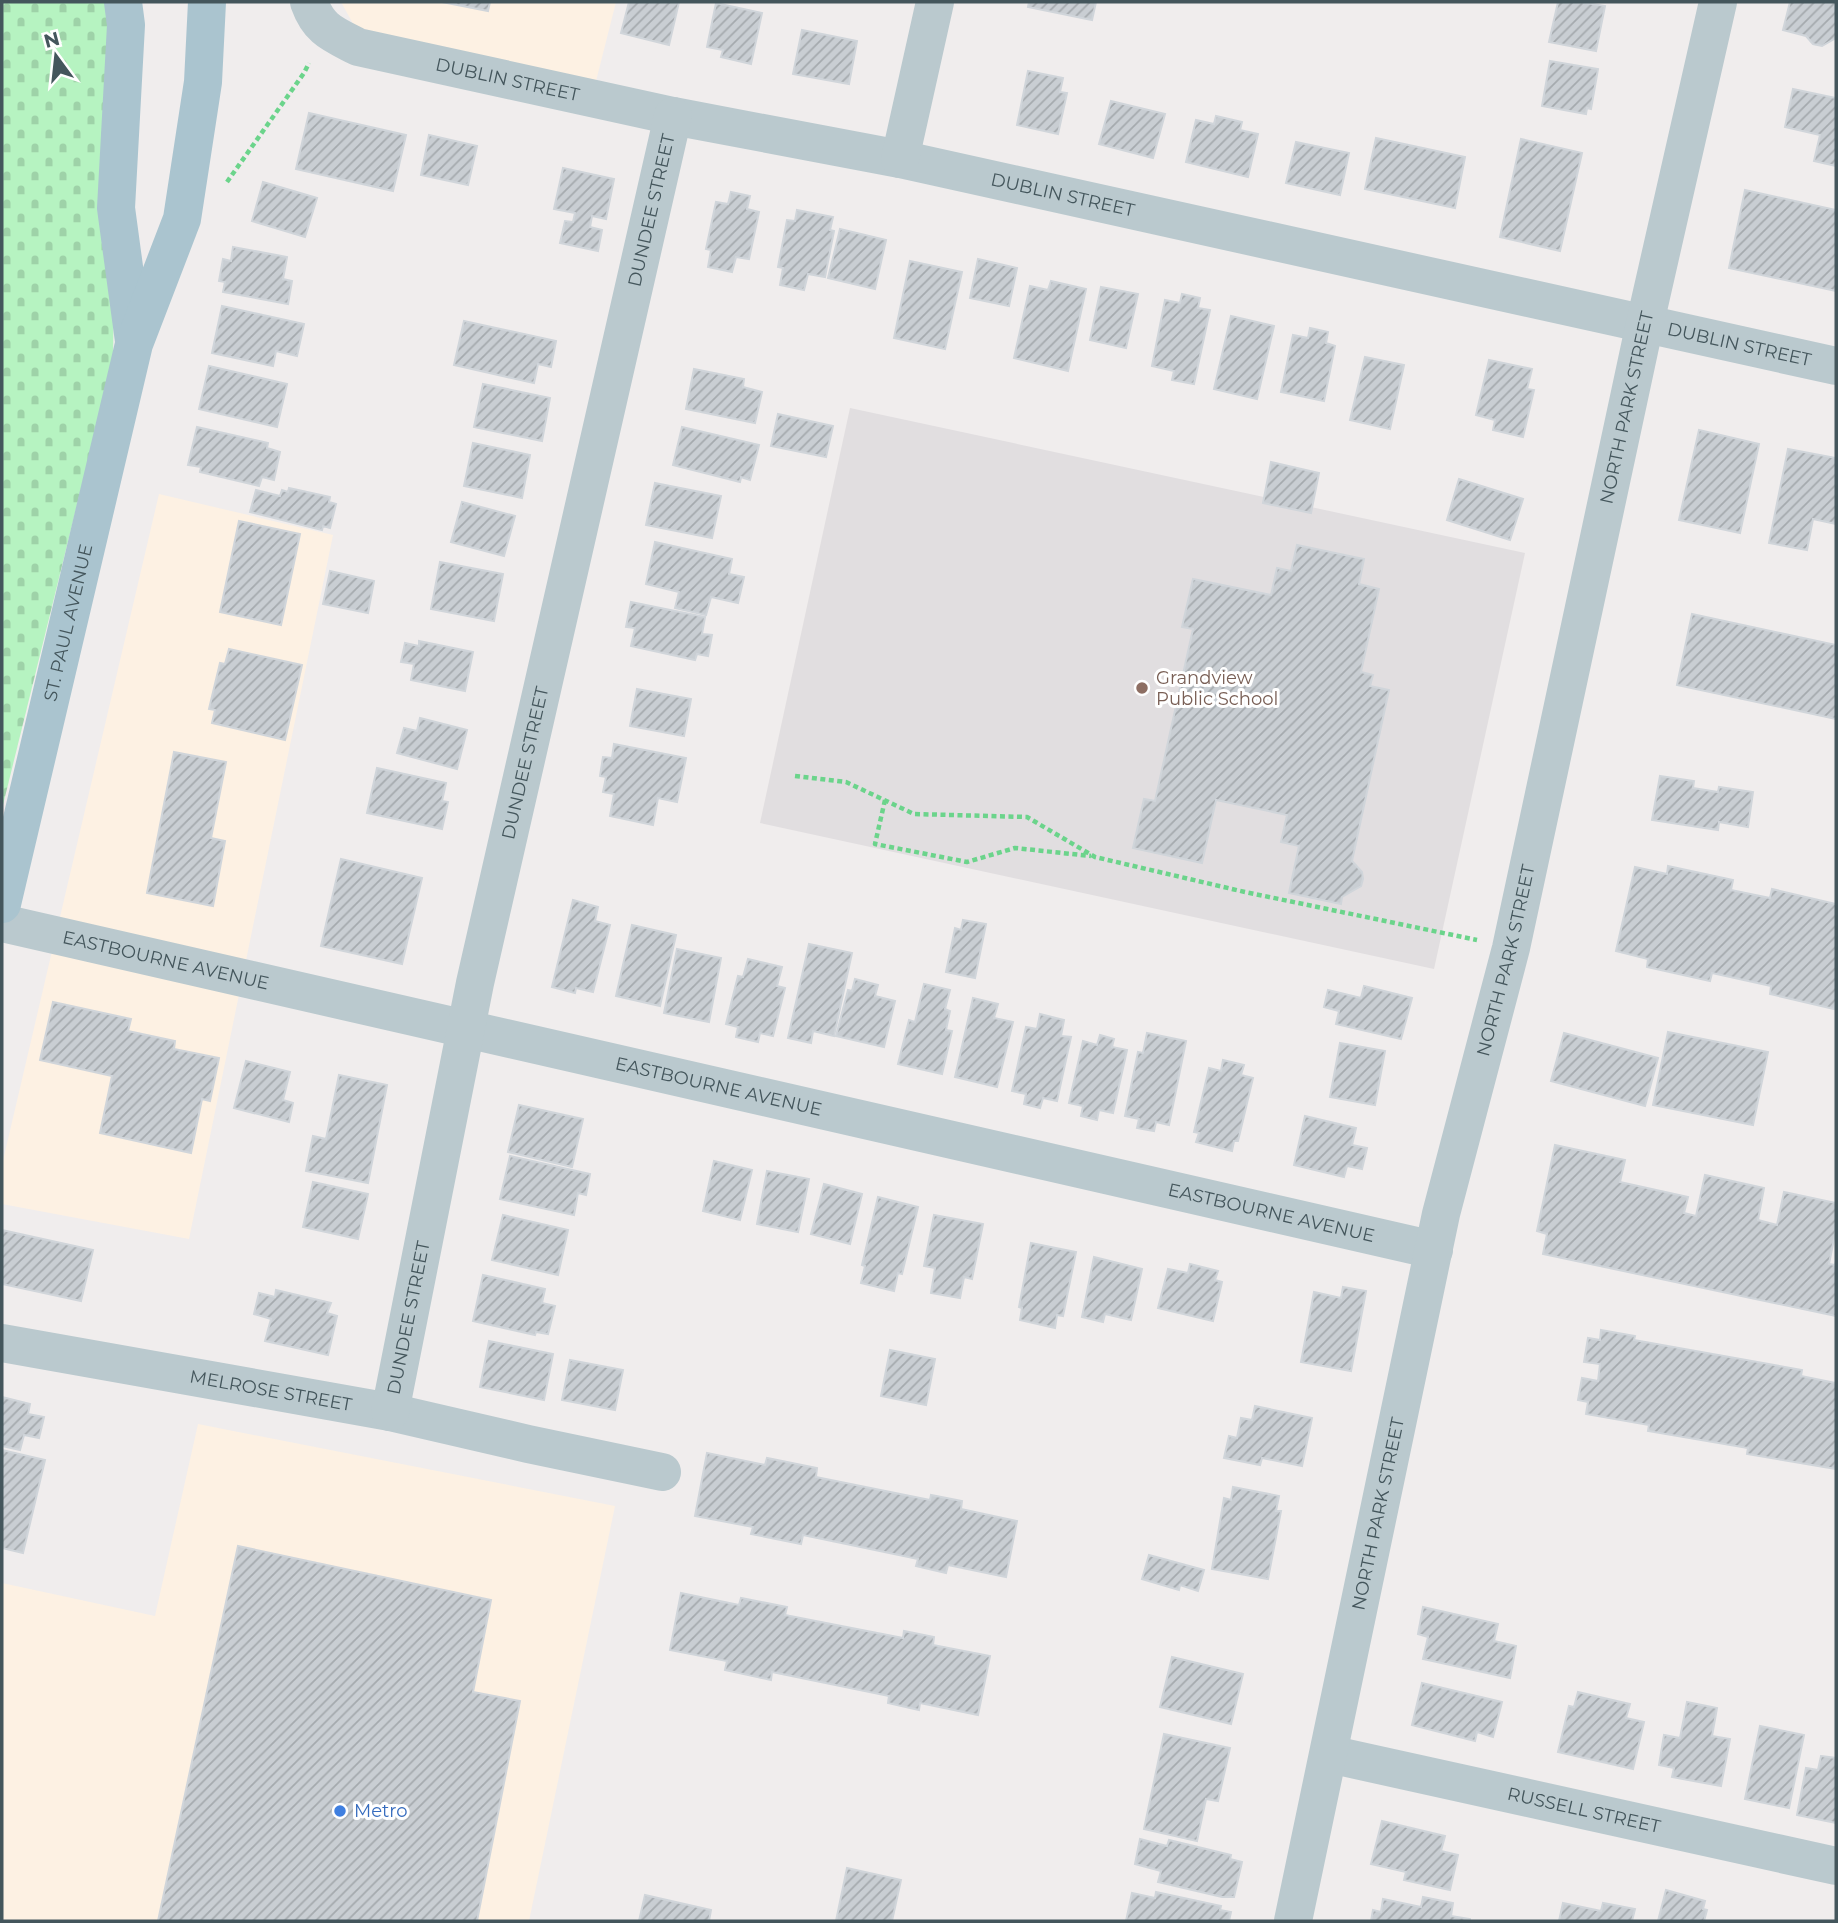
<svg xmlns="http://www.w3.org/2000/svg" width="1838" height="1923" viewBox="0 0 1838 1923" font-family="Montserrat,sans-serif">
<defs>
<pattern id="cemetery-stones" width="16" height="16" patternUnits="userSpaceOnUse" patternTransform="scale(1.75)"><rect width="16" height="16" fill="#b6f3c1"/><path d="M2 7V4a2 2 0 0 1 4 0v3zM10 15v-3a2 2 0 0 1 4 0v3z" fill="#9ed2a8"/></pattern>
<pattern id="building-hatch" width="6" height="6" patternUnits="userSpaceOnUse" patternTransform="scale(1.75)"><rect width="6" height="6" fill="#c9ced3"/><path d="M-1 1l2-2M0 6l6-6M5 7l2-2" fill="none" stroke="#a5aaae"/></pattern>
</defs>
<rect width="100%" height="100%" fill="#f0eded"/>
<g fill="#fdf1e3">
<path d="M341,2H616L596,81L356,29Z"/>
<path d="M159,494L333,535L189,1239L2,1204V1165Z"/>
<path d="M198,1424L615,1506L529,1921H2V1583L155,1616Z"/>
</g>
<path fill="#e1dee0" d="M850,408L1525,553L1434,969L760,823Z"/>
<path fill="url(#cemetery-stones)" d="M2,2H117L118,4L113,359L2,809Z"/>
<g fill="url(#building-hatch)" stroke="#d0d5da" stroke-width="2">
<path d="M442,2H490L488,11Z"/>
<path d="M629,2H679L669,45L621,33Z"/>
<path d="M1029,2H1096L1092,20L1028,7Z"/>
<path d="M1558,2H1580L1605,6L1596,51L1549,42Z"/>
<path d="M1790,2H1836V38L1822,46L1813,44L1806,36L1783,30Z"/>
<path d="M716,3L762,13L751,64L721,57L723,50L707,47Z"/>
<path d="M802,30L857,41L849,84L793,74Z"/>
<path d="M1550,61L1598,69L1591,109L1587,108L1586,114L1542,106Z"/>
<path d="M1028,71L1063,78L1060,92L1067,93L1058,134L1017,125Z"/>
<path d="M1793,89L1836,98V166L1814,161L1820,135L1785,127Z"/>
<path d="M1111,101L1165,114L1153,158L1099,144Z"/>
<path d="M309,113L406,135L393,191L296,169Z"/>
<path d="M1216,116L1242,122L1240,130L1258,134L1248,177L1186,162L1196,120L1214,124Z"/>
<path d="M429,135L477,146L468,185L421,175Z"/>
<path d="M1376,138L1465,157L1455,208L1365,189Z"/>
<path d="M1521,139L1582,153L1560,251L1500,237Z"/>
<path d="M1296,142L1349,153L1340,195L1286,183Z"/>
<path d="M563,168L614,179L606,219L592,216L590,227L602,230L598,251L560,243L565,221L573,222L575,213L554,209Z"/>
<path d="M263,182L317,198L305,237L252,221Z"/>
<path d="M1745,190L1836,210V291L1729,268Z"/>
<path d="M731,192L750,196L747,209L759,212L749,259L736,257L732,272L708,267L711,250L706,249L716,202L728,204Z"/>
<path d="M797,210L833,217L830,230L834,231L825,277L808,274L804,290L780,285L783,268L778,267L787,220L795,221Z"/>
<path d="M840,229L886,240L875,289L828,278Z"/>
<path d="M233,247L287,257L283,279L292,281L288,304L223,292L225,282L219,281L223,259L231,261Z"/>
<path d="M978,259L1017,268L1009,306L970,298Z"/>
<path d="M910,261L962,272L945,349L894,338Z"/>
<path d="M1051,281L1086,289L1068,371L1014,358L1030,286L1048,290Z"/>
<path d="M1101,287L1138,294L1126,348L1090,340Z"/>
<path d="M1182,294L1200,298L1198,308L1210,310L1194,384L1172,380L1174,371L1152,366L1165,300L1180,303Z"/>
<path d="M222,306L304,324L297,356L276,351L273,366L212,353Z"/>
<path d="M1231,316L1274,326L1257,399L1214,389Z"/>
<path d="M464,321L556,341L551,367L538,364L534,383L454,365Z"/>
<path d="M1310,328L1328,332L1326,343L1335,346L1324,401L1281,392L1293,335L1308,338Z"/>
<path d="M1365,357L1404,365L1390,429L1350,420Z"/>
<path d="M1489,360L1532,369L1527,389L1534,390L1523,437L1493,430L1495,420L1476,415Z"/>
<path d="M209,366L287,384L277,427L199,409Z"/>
<path d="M694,369L744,379L743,387L762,392L755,423L686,409Z"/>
<path d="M483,384L550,398L542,441L474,427Z"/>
<path d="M778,414L833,426L826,457L771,446Z"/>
<path d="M197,427L268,443L267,448L280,452L274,480L262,477L259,486L200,472L201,467L188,465Z"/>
<path d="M682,427L759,445L750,480L741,477L740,482L673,465Z"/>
<path d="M1699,430L1759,444L1740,533L1679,520Z"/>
<path d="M473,443L530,455L522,498L464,486Z"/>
<path d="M1788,449L1836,458V524L1813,519L1807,550L1769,543Z"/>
<path d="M1271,462L1319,473L1311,513L1263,503Z"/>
<path d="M1459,479L1523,499L1510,540L1447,520Z"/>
<path d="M655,483L721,496L712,538L646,525Z"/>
<path d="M289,488L330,497L329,502L336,504L330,528L323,526L322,530L250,512L256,490L280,496L282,490L288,492Z"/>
<path d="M462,502L515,516L504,556L451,542Z"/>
<path d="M239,521L300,534L281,625L220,612Z"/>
<path d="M655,542L732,559L729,574L744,577L738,603L711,597L706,615L675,608L679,592L646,584Z"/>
<path d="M1297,545L1364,559L1359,584L1379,589L1361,672L1373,675L1370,686L1389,690L1352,861L1362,872L1363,879L1361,886L1342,897L1341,904L1289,893L1299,846L1281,842L1287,815L1216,800L1202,863L1133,848L1144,799L1155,801L1193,629L1182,627L1193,579L1271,595L1277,568L1291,571Z"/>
<path d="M440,562L503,574L494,621L431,609Z"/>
<path d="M330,571L374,581L368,613L323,604Z"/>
<path d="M631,602L705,617L702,634L712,635L708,656L697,654L695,660L631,646L635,628L626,627Z"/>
<path d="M1692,614L1836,645V719L1677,685Z"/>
<path d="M419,641L473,652L465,691L411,680L414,664L401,662L405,643L419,646Z"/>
<path d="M229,649L302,665L285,740L212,723L215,710L209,709L220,663L225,664Z"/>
<path d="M637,689L691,699L684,736L630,726Z"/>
<path d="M420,718L467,730L457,769L397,753L404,728L417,731Z"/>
<path d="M614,744L686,758L677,802L658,798L653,825L610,816L614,794L603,792L606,777L600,776L603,757L612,758Z"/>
<path d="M174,752L226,762L211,838L225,841L213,906L147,893Z"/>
<path d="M377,768L446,783L442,801L448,802L442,829L367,813Z"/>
<path d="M1660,776L1694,781L1693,788L1718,792L1719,787L1753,792L1748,827L1719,822L1718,830L1652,820Z"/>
<path d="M341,859L422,878L402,964L321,946Z"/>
<path d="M1668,866L1733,880L1731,890L1770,898L1772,889L1836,904V1001L1834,1009L1770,994L1771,986L1712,973L1710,981L1647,967L1648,959L1616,951L1635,867L1667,874Z"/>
<path d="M573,900L598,907L595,921L610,925L593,992L576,988L575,993L552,987Z"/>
<path d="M963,920L986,924L975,978L946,972L955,928L961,930Z"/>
<path d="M632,925L676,935L660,1006L616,996Z"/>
<path d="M809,944L852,953L834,1036L813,1031L811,1043L788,1038Z"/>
<path d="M677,949L721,958L709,1022L664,1013Z"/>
<path d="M748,959L782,967L777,986L785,988L773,1036L760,1033L758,1042L736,1037L738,1027L726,1024L738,976L743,977Z"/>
<path d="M855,979L878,985L875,996L895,1001L884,1047L836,1036L848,990L852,991Z"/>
<path d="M924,984L950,990L945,1009L950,1011L946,1030L952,1031L942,1074L898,1064L909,1020L915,1022Z"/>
<path d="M1364,986L1412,998L1401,1039L1336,1024L1339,1011L1324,1007L1328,990L1361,998Z"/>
<path d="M973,998L998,1004L994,1018L1013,1022L997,1087L955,1077Z"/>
<path d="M53,1002L131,1019L128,1031L175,1041L174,1049L219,1058L210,1101L202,1099L191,1153L100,1133L112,1076L40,1060Z"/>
<path d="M1040,1014L1064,1020L1061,1036L1071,1037L1057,1101L1043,1098L1040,1108L1024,1104L1026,1094L1012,1091L1026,1027L1037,1029Z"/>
<path d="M1668,1032L1768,1052L1753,1125L1653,1105Z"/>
<path d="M1147,1033L1186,1041L1169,1125L1156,1122L1154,1131L1137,1128L1139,1119L1125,1116L1138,1052L1143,1053Z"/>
<path d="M1564,1033L1658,1058L1645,1106L1551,1081Z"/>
<path d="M1100,1035L1114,1039L1112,1047L1127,1050L1113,1113L1099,1110L1097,1120L1081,1116L1083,1106L1069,1103L1083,1041L1097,1045Z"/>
<path d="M1340,1043L1385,1051L1375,1105L1330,1097Z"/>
<path d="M1223,1060L1244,1065L1241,1075L1253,1078L1238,1141H1234L1232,1151L1196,1142L1199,1133L1194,1132L1209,1068L1221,1071Z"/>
<path d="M246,1061L290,1072L283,1100L293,1103L289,1122L234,1108Z"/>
<path d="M339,1075L387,1085L368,1183L306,1171L313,1136L326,1139Z"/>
<path d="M519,1105L583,1119L572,1167L508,1152Z"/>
<path d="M1305,1116L1356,1128L1352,1145L1367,1148L1362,1169L1347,1166L1344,1177L1294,1165Z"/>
<path d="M1555,1145L1625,1160L1620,1182L1688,1197L1684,1213L1696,1216L1705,1175L1764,1188L1758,1220L1777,1225L1784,1192L1836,1203V1229L1829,1264L1835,1265L1836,1261V1316L1543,1254L1547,1234L1537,1231Z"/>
<path d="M510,1156L590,1174L586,1195L578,1193L574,1215L500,1199Z"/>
<path d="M714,1161L752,1170L740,1220L703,1211Z"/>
<path d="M767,1171L809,1179L798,1232L757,1224Z"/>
<path d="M313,1182L368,1194L358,1239L303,1227Z"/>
<path d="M824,1184L862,1194L850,1244L811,1234Z"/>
<path d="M878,1197L918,1207L902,1274L898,1273L894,1291L861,1283L865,1266L862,1265Z"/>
<path d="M503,1215L568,1230L558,1275L492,1260Z"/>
<path d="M934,1215L983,1224L972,1279L964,1277L960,1298L931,1293L935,1268L924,1266Z"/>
<path d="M2,1230L93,1250L81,1301L2,1284Z"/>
<path d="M1031,1243L1076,1252L1063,1316L1057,1315L1055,1328L1020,1320L1022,1308L1019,1307Z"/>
<path d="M1094,1257L1142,1269L1131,1320L1105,1314L1103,1322L1082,1317Z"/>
<path d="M1190,1264L1218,1271L1215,1280L1222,1282L1213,1321L1158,1308L1168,1269L1188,1273Z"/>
<path d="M483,1275L545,1289L542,1303L555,1306L548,1334L536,1332L535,1335L473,1321Z"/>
<path d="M1343,1287L1366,1291L1351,1371L1301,1362L1314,1292L1341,1298Z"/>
<path d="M276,1290L331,1303L327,1313L337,1316L328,1355L265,1341L271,1319L254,1314L259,1293L275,1297Z"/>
<path d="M1601,1330L1635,1336L1634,1340L1802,1370L1801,1376L1836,1383V1469L1747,1454L1748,1448L1648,1431L1649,1425L1586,1414L1588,1402L1578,1400L1582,1378L1598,1381L1600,1364L1584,1362L1588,1338L1600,1340Z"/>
<path d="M489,1341L553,1354L544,1400L480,1387Z"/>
<path d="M890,1350L935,1359L926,1405L881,1396Z"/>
<path d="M570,1360L623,1370L615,1410L562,1400Z"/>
<path d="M2,1397L30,1404L28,1414L44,1417L39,1438L24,1435L20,1450L2,1446Z"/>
<path d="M1255,1406L1312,1418L1302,1466L1262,1458L1260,1465L1224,1458L1229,1436L1237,1438L1241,1418L1252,1420Z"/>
<path d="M2,1450L45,1460L23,1553L2,1548Z"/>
<path d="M707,1453L765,1465L767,1458L817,1468L816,1477L930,1500L931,1495L962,1501L961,1509L1017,1521L1006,1577L948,1565L946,1573L916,1566L918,1559L803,1535L801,1544L751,1534L753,1527L695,1516Z"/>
<path d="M1233,1487L1279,1496L1276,1511H1281L1268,1579L1212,1569L1224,1498L1231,1500Z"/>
<path d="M238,1546L491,1600L473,1692L520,1701L477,1921H158Z"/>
<path d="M1149,1555L1204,1570L1198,1591L1180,1585L1179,1590L1142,1579Z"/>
<path d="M681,1593L739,1605L741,1598L787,1607L785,1615L903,1638L904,1631L934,1637L933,1645L990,1656L978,1715L920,1703L919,1710L888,1703L889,1696L772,1672L771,1680L725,1670L727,1661L670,1650Z"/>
<path d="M1423,1607L1498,1624L1494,1641L1516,1646L1510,1678L1423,1659L1428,1637L1418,1634Z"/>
<path d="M1172,1657L1243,1674L1231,1724L1160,1707Z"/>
<path d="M1422,1683L1502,1702L1493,1737L1477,1732L1475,1741L1412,1725Z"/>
<path d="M1578,1692L1630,1704L1626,1718L1644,1722L1633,1769L1558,1752L1569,1706L1574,1707Z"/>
<path d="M1687,1702L1717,1708L1712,1736L1730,1739L1721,1786L1672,1777L1674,1768L1659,1765L1664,1735L1680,1738Z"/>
<path d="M1760,1726L1804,1735L1789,1808L1745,1799Z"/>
<path d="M1164,1734L1230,1748L1218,1801L1206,1799L1197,1841L1144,1829Z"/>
<path d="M1821,1756L1836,1758V1823L1797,1815L1806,1768L1818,1770Z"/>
<path d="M1382,1821L1445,1836L1441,1851L1458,1855L1450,1890L1404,1880L1406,1872L1371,1864Z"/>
<path d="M1140,1839L1167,1846L1169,1840L1231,1855L1230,1859L1242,1862L1234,1897H1222L1158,1882L1161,1871L1135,1864Z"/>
<path d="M847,1868L901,1880L892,1921H836Z"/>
<path d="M1666,1890L1705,1901L1703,1909L1707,1910L1704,1921H1658Z"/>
<path d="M1156,1892L1221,1906L1220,1910L1231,1912L1229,1921H1126L1132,1893L1155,1898Z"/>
<path d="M645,1895L711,1910L709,1921H639Z"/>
<path d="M1423,1897L1453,1903L1451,1916L1470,1919V1921H1371L1373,1910L1381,1912L1383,1899L1421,1907Z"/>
<path d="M1563,1903L1601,1911L1603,1903L1635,1909L1632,1921H1559Z"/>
</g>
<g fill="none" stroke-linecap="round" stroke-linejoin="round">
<g stroke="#6bd48b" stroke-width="4.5" stroke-dasharray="5 3.5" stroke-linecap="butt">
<path d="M227,182L304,73L309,63"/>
<path d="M795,776L846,782L914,814L1027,817L1095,857L1245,892L1477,940"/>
<path d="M885,800L875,844L967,862L1015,848L1091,856"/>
</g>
<g stroke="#bac9ce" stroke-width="38">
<path id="s1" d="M309,2C319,30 333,34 358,47L673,116L900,159L1836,366"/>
<path d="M900,159L935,2"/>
<path id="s2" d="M2,923L1434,1250"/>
<path id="s3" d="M2,1343L390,1412L528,1444L662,1472"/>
<path id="s4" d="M390,1412L475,983L673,116"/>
<path id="s5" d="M1329,1754L1836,1866"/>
<path id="s6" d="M1293,1921L1441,1214L1511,948L1645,323L1718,2"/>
</g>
<g stroke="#aac4cf" stroke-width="38">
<path d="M123,2L126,25L116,208L134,341"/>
<path id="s7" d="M2,904L134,344L182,219L203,82L207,2"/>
</g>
</g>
<circle fill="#8d6e63" stroke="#fff" stroke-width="2.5" cx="1142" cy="688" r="7"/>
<circle fill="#3f7fe0" stroke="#fff" stroke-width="2.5" cx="340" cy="1811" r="7"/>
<g text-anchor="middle" stroke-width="6" stroke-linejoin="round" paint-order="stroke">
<g font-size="18" fill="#44565c" stroke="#fff">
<text dy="6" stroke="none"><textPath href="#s1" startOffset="222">DUBLIN STREET</textPath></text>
<text dy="6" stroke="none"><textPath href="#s1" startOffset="789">DUBLIN STREET</textPath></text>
<text dy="6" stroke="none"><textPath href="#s4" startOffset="1230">DUNDEE STREET</textPath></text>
<text dy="6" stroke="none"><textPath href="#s1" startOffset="1482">DUBLIN STREET</textPath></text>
<text dy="6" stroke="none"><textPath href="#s6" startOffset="1550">NORTH PARK STREET</textPath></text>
<text dy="6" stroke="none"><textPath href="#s7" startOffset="289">ST. PAUL AVENUE</textPath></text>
<text dy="6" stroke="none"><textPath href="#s4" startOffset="663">DUNDEE STREET</textPath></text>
<text dy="6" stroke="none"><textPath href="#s2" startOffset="168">EASTBOURNE AVENUE</textPath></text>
<text dy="6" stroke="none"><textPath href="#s6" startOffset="984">NORTH PARK STREET</textPath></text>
<text dy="6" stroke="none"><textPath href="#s2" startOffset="735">EASTBOURNE AVENUE</textPath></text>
<text dy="6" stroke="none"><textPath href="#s2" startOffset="1302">EASTBOURNE AVENUE</textPath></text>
<text dy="6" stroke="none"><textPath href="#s4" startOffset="96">DUNDEE STREET</textPath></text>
<text dy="6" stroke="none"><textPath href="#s3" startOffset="273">MELROSE STREET</textPath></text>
<text dy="6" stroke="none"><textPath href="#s6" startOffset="416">NORTH PARK STREET</textPath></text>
<text dy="6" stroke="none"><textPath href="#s5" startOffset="261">RUSSELL STREET</textPath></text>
</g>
<g font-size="18" fill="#785e54" stroke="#fff" text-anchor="start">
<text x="1156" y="684">Grandview<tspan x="1156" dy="21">Public School</tspan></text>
</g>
<g font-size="18" fill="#366cbe" stroke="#fff" text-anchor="start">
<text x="354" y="1817">Metro</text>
</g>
</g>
<rect width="1838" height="1923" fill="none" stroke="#44565c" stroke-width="7"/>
<g transform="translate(56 56) rotate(345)" stroke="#ffffff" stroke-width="5" paint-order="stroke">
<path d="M0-5L12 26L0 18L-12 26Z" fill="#44565c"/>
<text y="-10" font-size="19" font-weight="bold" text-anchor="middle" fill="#44565c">N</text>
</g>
</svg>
